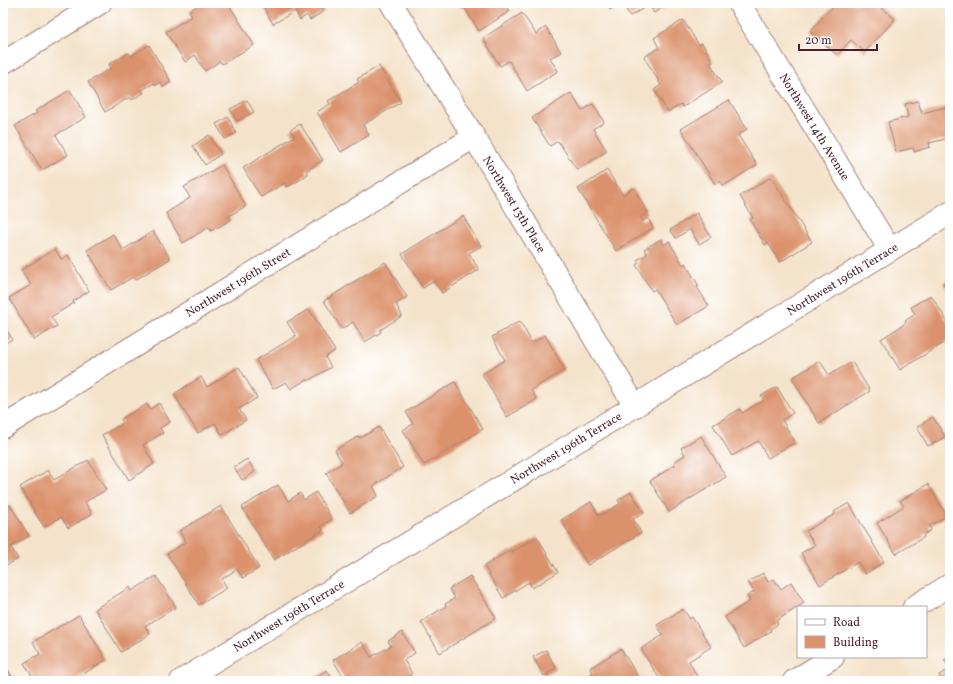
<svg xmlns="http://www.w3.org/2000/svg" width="953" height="684" viewBox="0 0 953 684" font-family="Vollkorn,serif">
<rect width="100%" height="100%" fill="#fff"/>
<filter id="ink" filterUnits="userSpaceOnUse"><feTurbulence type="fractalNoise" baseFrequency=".025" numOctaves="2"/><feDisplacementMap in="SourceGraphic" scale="8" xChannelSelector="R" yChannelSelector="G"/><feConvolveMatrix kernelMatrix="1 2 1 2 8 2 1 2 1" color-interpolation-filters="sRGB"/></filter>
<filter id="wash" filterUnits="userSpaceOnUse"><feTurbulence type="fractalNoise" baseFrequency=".012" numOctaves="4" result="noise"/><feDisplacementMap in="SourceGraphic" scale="16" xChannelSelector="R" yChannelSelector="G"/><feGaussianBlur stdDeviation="0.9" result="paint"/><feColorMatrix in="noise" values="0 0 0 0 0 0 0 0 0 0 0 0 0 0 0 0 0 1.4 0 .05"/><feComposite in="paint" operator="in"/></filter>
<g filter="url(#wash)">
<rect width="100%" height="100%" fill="#f4e3ca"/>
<g id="blocks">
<g fill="#db926c">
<path d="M202,3H228L254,45L222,64L220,61L205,71L195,55L185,62L166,32L192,16L189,11Z"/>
<path d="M261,3H326L321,6L324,11L310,20L307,15L300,20L295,11L273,24Z"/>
<path d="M458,3H505L510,11L479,31L464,7L461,8Z"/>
<path d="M606,3H622L610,10Z"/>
<path d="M622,3H672L654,13L649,5L630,16Z"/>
<path d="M836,3H882L880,6L895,19L865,52L851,40L837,55L810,31Z"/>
<path d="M522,13L536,34L546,27L561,52L550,58L558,71L527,91L509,61L500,66L483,38Z"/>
<path d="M683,20L699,45L702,43L713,62L710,63L722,82L683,107L681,104L668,112L654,90L661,85L644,57L659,48L654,38Z"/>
<path d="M149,45L171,82L163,87L161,82L155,85L154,83L142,90L144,93L138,96L132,100L130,97L105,112L88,82L111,68L109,64L129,53L131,56Z"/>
<path d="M379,66L401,102L363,125L369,135L341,152L317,112L330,104L328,101L359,82L357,79Z"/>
<path d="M70,90L86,117L56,135L68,155L42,170L15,126L37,113L35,111Z"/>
<path d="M571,93L582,111L593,104L604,122L593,129L607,151L577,170L558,141L550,146L532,118Z"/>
<path d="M247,100L254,112L237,121L230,109Z"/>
<path d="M729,100L747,129L738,135L757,165L723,186L720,181L715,184L681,129Z"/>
<path d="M918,101L922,113L950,106V138L929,143L930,147L914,152L913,148L896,152L888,122L908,117L905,104Z"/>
<path d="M228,117L236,133L225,139L216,124Z"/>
<path d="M300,124L323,160L306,171L308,174L298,181L287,187L285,183L261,197L243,168L295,136L290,130Z"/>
<path d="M209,135L221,154L205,165L193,146Z"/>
<path d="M222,165L246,206L229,216L231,220L211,231L209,227L183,243L166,213L190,198L184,187Z"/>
<path d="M607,170L623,195L633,188L648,213L640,217L643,221L648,218L653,228L616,251L578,189Z"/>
<path d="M771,177L812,242L780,262L768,243L765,245L750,220L753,218L740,196Z"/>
<path d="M697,213L711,237L699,244L690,229L676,238L670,230Z"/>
<path d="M463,216L481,246L469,253L479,270L442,293L434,281L423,288L402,254Z"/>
<path d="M153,231L170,259L135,280L133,277L111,290L87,250L113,234L123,250Z"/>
<path d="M661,239L664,245L669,241L683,265L685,263L699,286L697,287L709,306L677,325L655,289L652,291L636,265L639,263L637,260L647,254L644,249Z"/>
<path d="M55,249L61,259L68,255L89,291L73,301L74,303L51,317L57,326L34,340L9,298L31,285L21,270Z"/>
<path d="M385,262L407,297L396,304L402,316L380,330L381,332L365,342L353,322L342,329L324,301Z"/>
<path d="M950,279V294L943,283Z"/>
<path d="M931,295L950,326V339L900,370L881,339L906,323L905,321L915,314L911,307Z"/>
<path d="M309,309L335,351L325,357L331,367L308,381L307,379L291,389L286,382L273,389L256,360L296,336L287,322Z"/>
<path d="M520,321L532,343L545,335L565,370L531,390L537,399L507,417L482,374L505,360L492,337Z"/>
<path d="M3,323L12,339L3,345Z"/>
<path d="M820,361L829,375L852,362L870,391L819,423L792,378Z"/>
<path d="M239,367L257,398L239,409L246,420L222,435L215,423L198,433L174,394L201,377L207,387Z"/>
<path d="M455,382L483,429L424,465L403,430L413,424L406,412Z"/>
<path d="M777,387L793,413L782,420L795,442L768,458L758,441L732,456L713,425L740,409L742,413L764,400L761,396Z"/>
<path d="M159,403L170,422L160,428L163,433L143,445L154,464L129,480L102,435L123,423L121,419L147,404L150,409Z"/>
<path d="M933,417L945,437L928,446L917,427Z"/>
<path d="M379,427L403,467L373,486L378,496L350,513L326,473L342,463L335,450L359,436L360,438Z"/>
<path d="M701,436L726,477L669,512L650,481L675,465L674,462L685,455L681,448Z"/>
<path d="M247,459L255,472L242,480L234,467Z"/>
<path d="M88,460L106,490L85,502L92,514L68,528L61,517L44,527L20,487L48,470L54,480Z"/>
<path d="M928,484L947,516L929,526L931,530L923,535L924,537L896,554L877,523L904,506L900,501Z"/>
<path d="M278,485L288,501L300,493L304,500L316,492L332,519L321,526L323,530L274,560L242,507Z"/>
<path d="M631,492L644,513L633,519L641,533L588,565L561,520L591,502L599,516L620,504L618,500Z"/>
<path d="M849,503L884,562L865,574L858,562L820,585L801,553L815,545L806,531L835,514L834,512Z"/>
<path d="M10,505L29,536L11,547L18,559L3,567V510Z"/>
<path d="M221,506L259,568L243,578L237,569L222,579L227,588L199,605L167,554L186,542L179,531Z"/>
<path d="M537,537L558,572L532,588L529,582L503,598L484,566L511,550L512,552Z"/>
<path d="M763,573L768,582L774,579L781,589L791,582L804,603L776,621L778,624L770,629L771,631L744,648L725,617L750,601L747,596L754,592L748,582Z"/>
<path d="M156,576L176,607L145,626L150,634L121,652L95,609L130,587L132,591Z"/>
<path d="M470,576L496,618L440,653L421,622L446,606L445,604L455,598L449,589Z"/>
<path d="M683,609L690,619L692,617L711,647L689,661L697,676L689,681H661L641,649L663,635L657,625Z"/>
<path d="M79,615L106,660L72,681H35L24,663L40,654L33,642Z"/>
<path d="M402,632L415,653L404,660L412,674L400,681H346L333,660L362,642L371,657L391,646L388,641Z"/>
<path d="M621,649L641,681H581L593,673L590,668Z"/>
<path d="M546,650L556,668L544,676L533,657Z"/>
<path d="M950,657V681H936L940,678L939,675L950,669L944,660Z"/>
<path d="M6,667L15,681H3V669Z"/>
<path d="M327,670L334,681H309Z"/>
</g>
</g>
</g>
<g filter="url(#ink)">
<use href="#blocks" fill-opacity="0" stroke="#9f817a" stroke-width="1"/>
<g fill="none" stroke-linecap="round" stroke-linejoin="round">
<defs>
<g id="minor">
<path id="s1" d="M391,3L474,137L635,406"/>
<path id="s2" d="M739,3L890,250"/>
<path d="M3,63L100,3"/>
<path id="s3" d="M3,427L474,137"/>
<path d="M914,607L950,585"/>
<path id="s4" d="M181,681L635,406L950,213"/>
<path d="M794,681L833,657"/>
</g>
</defs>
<use href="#minor" stroke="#9f817a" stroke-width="24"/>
<use href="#minor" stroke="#fff" stroke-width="22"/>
</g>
</g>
<g text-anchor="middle" stroke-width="4" stroke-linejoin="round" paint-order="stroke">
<g font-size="12" fill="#4a1f2b" stroke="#fff">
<text dy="4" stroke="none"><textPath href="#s2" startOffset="145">Northwest 14th Avenue</textPath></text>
<text dy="4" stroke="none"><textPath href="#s1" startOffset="236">Northwest 13th Place</textPath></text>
<text dy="4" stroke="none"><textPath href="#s4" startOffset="774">Northwest 196th Terrace</textPath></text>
<text dy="4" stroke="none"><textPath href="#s3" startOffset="276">Northwest 196th Street</textPath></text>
<text dy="4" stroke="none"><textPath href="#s4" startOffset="450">Northwest 196th Terrace</textPath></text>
<text dy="4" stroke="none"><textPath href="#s4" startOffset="126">Northwest 196th Terrace</textPath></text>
</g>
</g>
<rect width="953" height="684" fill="none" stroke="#fff" stroke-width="16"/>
<rect x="797" y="606" width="130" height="52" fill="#ffffff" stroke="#b7a5aa"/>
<rect x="805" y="619" width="20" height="6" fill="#ffffff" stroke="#b7a5aa"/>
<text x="833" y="626" font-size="12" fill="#4a1f2b">Road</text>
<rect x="805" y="636" width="20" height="12" fill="#db926c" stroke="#b7a5aa"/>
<text x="833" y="646" font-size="12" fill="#4a1f2b">Building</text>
<path d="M799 44v6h78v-6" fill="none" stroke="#4a1f2b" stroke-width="2"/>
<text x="805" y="44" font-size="12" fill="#4a1f2b" stroke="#ffffff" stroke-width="3" paint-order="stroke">20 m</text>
</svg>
